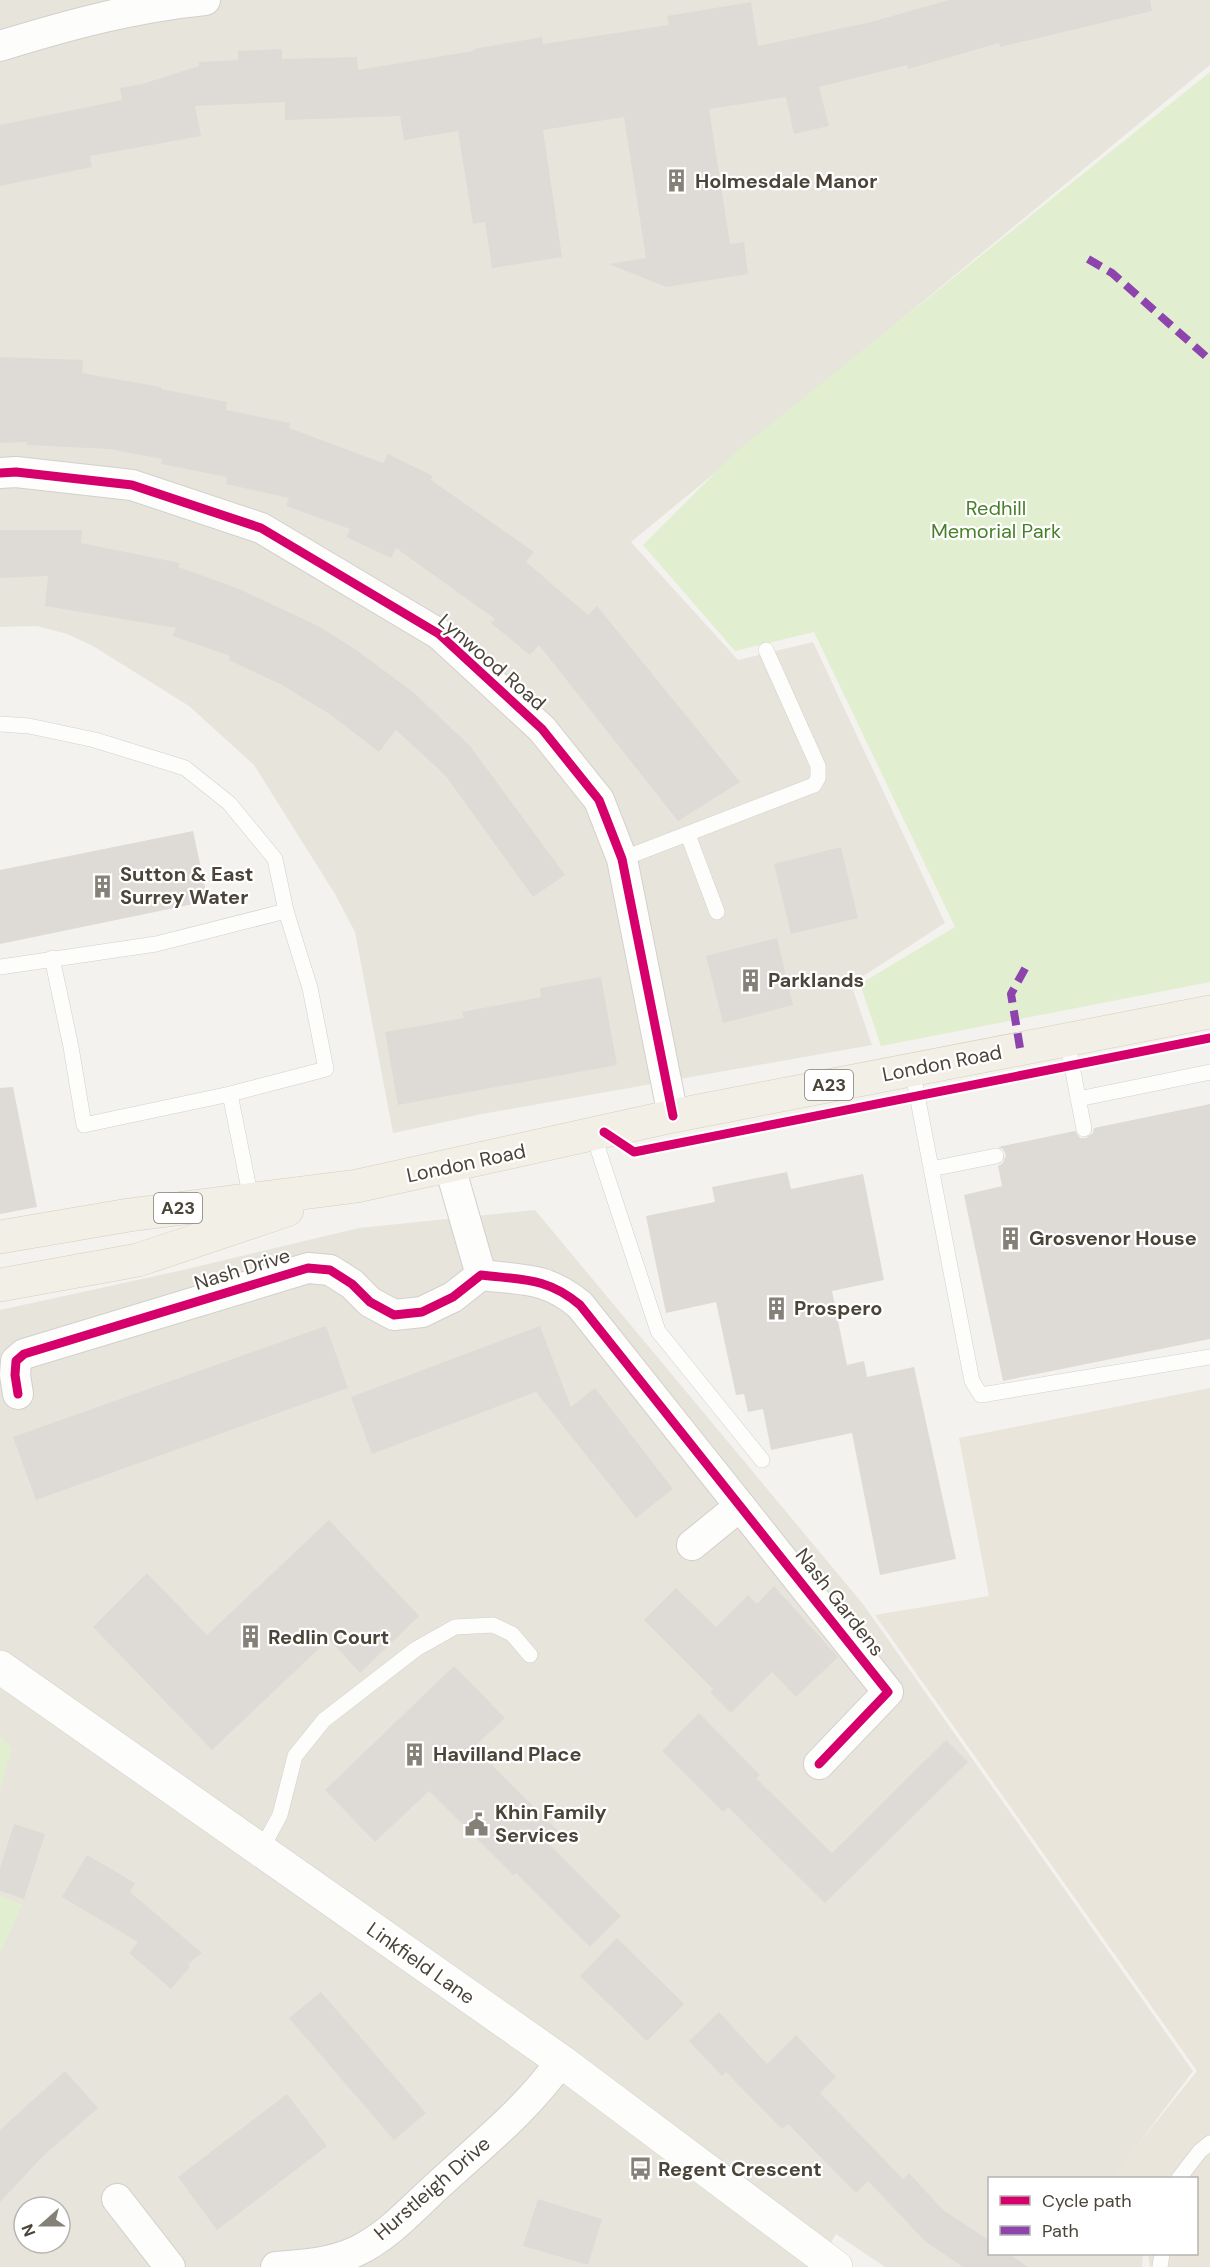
<svg xmlns="http://www.w3.org/2000/svg" width="1210" height="2267" viewBox="0 0 1210 2267" font-family="'DM Sans',sans-serif">
<rect width="100%" height="100%" fill="#f4f2ee"/>
<g fill="#e7e4dc" fill-rule="evenodd">
<path d="M0,0H1210V65L631,542L738,660L813,642L945,923L851,984L872,1045L482,1114L393,1133L355,932L335,894L254,765L189,706L93,646L67,634L37,626L0,627Z"/>
<path d="M535,1210L863,1604L1193,2071L1113,2178H990V2254H1143L1142,2267H885L836,2234L817,2267H0V1310L183,1270L359,1228ZM24,2207H60V2243H24Z"/>
</g>
<path fill="#eae5da" d="M1210,1388V2267H1150L1148,2254H1196V2178H1111L1197,2071L875,1615L989,1596L959,1438Z"/>
<g fill="#e1eecf">
<path d="M1210,72V982L881,1046L860,984L955,927L814,632L735,651L643,545L736,452Z"/>
<path d="M0,1737L12,1748L0,1790Z"/>
<path d="M0,1895L22,1905L0,1954Z"/>
</g>
<g fill="#dedbd6">
<path d="M949,0H1150L1152,11L1000,47L999,43L908,69L907,65L819,87L829,126L794,134L786,97L709,109L730,244L744,242L748,274L666,287L609,264L646,258L624,117L543,130L562,257L492,268L485,222L473,224L458,131L404,140L400,116L285,120V102L195,106L201,136L90,156L92,167L0,186V125L122,100L120,88L142,84L199,66V62L238,60V51L282,49V59L357,57L358,70L473,51V49L542,37L543,44L669,25L667,16L751,2L758,46L871,22Z"/>
<path d="M0,357L83,360L82,373L161,387V389L227,402L226,410L290,423L289,428L383,463L388,454L433,476L431,480L534,552L526,562L588,615L597,606L740,782L678,821L539,645L530,655L491,623L495,619L396,548L391,558L346,537L350,529L286,506L289,498L226,484L227,477L161,464L162,459L109,449L27,445V442L0,443Z"/>
<path d="M0,530H82L81,543L180,563L178,567L237,588L318,626L355,649L413,692L470,746L565,875L533,897L445,775L396,730L379,752L331,715L282,685L229,660L230,656L173,636L176,628L45,606L48,576L0,578Z"/>
<path d="M193,831L208,901L0,944V870Z"/>
<path d="M841,847L858,918L791,934L774,864Z"/>
<path d="M777,938L793,1005L723,1023L706,956Z"/>
<path d="M601,977L617,1065L398,1105L385,1032L464,1018L462,1012L541,997L540,988Z"/>
<path d="M13,1087L37,1207L0,1214V1088Z"/>
<path d="M1210,1104V1339L1003,1381L964,1195L1002,1186L998,1166L1003,1163L1006,1155L1003,1149L998,1147L1075,1131L1080,1138H1086L1093,1133L1094,1128Z"/>
<path d="M787,1172L791,1189L863,1174L884,1280L832,1291L847,1365L864,1361L867,1377L914,1367L956,1559L880,1575L852,1433L771,1450L763,1409L748,1412L744,1394L736,1395L716,1302L666,1313L646,1216L715,1202L712,1187Z"/>
<path d="M326,1326L348,1388L36,1500L13,1437Z"/>
<path d="M540,1326L571,1407L595,1388L673,1489L636,1518L536,1392L372,1454L351,1397Z"/>
<path d="M329,1520L419,1616L360,1673L329,1639L212,1750L93,1627L147,1573L207,1635Z"/>
<path d="M774,1586L838,1657L796,1697L772,1672L731,1713L710,1692L713,1689L644,1620L676,1588L716,1627L748,1595L757,1604Z"/>
<path d="M454,1666L505,1718L474,1747L558,1831L547,1842L621,1916L590,1947L516,1873L514,1876L429,1791L375,1842L325,1790Z"/>
<path d="M699,1713L760,1775L756,1778L832,1853L946,1740L968,1762L825,1903L728,1807L723,1812L662,1751Z"/>
<path d="M14,1824L45,1834L24,1899L0,1891V1868Z"/>
<path d="M87,1855L135,1883L130,1892L202,1953L188,1964L190,1967L171,1989L129,1953L138,1942L62,1897Z"/>
<path d="M617,1938L684,2004L647,2041L580,1976Z"/>
<path d="M321,1992L426,2113L394,2140L289,2018Z"/>
<path d="M719,2012L767,2064L796,2035L836,2077L820,2093L903,2179L909,2173L943,2210L990,2241V2253H1008L1028,2267H963L926,2242L868,2181L856,2193L788,2124L782,2129L726,2072L722,2076L689,2041Z"/>
<path d="M65,2071L98,2108L43,2156L0,2202V2130Z"/>
<path d="M287,2094L327,2146L217,2230L178,2177Z"/>
<path d="M538,2199L602,2219L588,2265L523,2246Z"/>
</g>
<g fill="none" stroke-linecap="round" stroke-linejoin="round">
<defs>
<g id="service">
<path d="M0,724L29,726L95,740L185,768L229,803L275,859L286,911L310,988L326,1069L230,1094L84,1125L71,1047L52,958"/>
<path d="M688,835L717,912"/>
<path d="M622,859L814,785L818,778V766L766,650"/>
<path d="M0,967L156,944L286,911"/>
<path d="M1067,1040L1084,1129"/>
<path d="M912,1069L972,1381L981,1395L1210,1357"/>
<path d="M230,1094L251,1199"/>
<path d="M1078,1099L1210,1072"/>
<path d="M593,1134L658,1331L762,1460"/>
<path d="M931,1169L996,1156"/>
<path d="M261,1850L280,1815L295,1756L324,1720L416,1649L455,1627L493,1625L512,1634L530,1655"/>
<path d="M1179,2178L1200,2151L1210,2143"/>
<path d="M1160,2267L1162,2254"/>
</g>
<g id="minor">
<path d="M0,46C68,25 134,7 205,0"/>
<path d="M0,473L16,472L132,485L261,528L439,634L542,729L599,800L622,859L673,1116"/>
<path d="M450,1167L481,1275"/>
<path d="M18,1394L15,1375L16,1361L24,1354L308,1268L330,1270L352,1284L370,1302L394,1315L422,1312L453,1297L481,1275C522,1280 547,1277 580,1305L888,1692L819,1764"/>
<path d="M692,1545L740,1506"/>
<path d="M117,2199L170,2267"/>
<path d="M276,2267C304,2265 331,2263 357,2251C387,2237 411,2210 435,2188C478,2148 527,2110 561,2061"/>
</g>
<path id="tertiary" d="M0,1667L561,2061L836,2267"/>
<g id="primary">
<path d="M0,1237L129,1215L357,1186L673,1116L1210,1012"/>
<path d="M0,1285L138,1260L287,1210"/>
</g>
</defs>
<use href="#service" stroke="#d2d0cb" stroke-width="16"/>
<use href="#minor" stroke="#d2d0cb" stroke-width="32"/>
<use href="#tertiary" stroke="#d2d0cb" stroke-width="34"/>
<use href="#primary" stroke="#d6cebb" stroke-width="34"/>
<use href="#service" stroke="#fdfdfc" stroke-width="15"/>
<use href="#minor" stroke="#fdfdfc" stroke-width="30"/>
<use href="#tertiary" stroke="#fdfdfc" stroke-width="33"/>
<use href="#primary" stroke="#f2efe6" stroke-width="33"/>
<g stroke="#8e44ad" stroke-width="8" stroke-dasharray="15 8" stroke-linecap="butt">
<path d="M1088,259L1112,273L1210,360"/>
<path d="M1020,1048L1011,994L1027,965"/>
</g>
<defs>
<g id="cycleway">
<path d="M0,473L16,472L132,485L261,528L439,634L542,729L599,800L622,859L673,1116"/>
<path d="M604,1132L634,1152L1210,1038"/>
<path d="M18,1394L15,1375L16,1361L24,1354L308,1268L330,1270L352,1284L370,1302L394,1315L422,1312L453,1297L481,1275C522,1280 547,1277 580,1305L888,1692L819,1764"/>
</g>
</defs>
<use href="#cycleway" stroke="#fff" stroke-width="13"/>
<use href="#cycleway" stroke="#d6006c" stroke-width="9"/>
</g>
<defs>
<symbol id="building-bare" viewBox="-9 -9 18 18"><path d="M-4-6H4V6H1V3H-1V6H-4ZM-2.5-4.3h1.7v1.8h-1.7ZM.8-4.3h1.7v1.8H.8ZM-2.5-1h1.7V.8h-1.7ZM.8-1h1.7V.8H.8Z" fill="#868178" stroke="#fff" stroke-width="2.5" paint-order="stroke"/></symbol>
<symbol id="civic-bare" viewBox="-9 -9 18 18"><path d="M-.6-6.5H3V-4.5H.6V-3L4-1V1h2V6H-6V1h2V-1L-.6-3ZM-1.2 2.5V6h2.4V2.5Z" fill="#868178" stroke="#fff" stroke-width="2.5" paint-order="stroke"/></symbol>
<symbol id="bus-bare" viewBox="-9 -9 18 18"><path d="M-5-6H5V4H4V6H2V4H-2V6H-4V4H-5ZM-3.5-4V0h7V-4ZM-3.5 1.2v1.5H-2V1.2ZM2 1.2v1.5H3.5V1.2Z" fill="#868178" stroke="#fff" stroke-width="2.5" paint-order="stroke"/></symbol>
</defs>
<g fill-rule="evenodd">
<use href="#building-bare" x="660" y="164" width="33" height="33"/>
<use href="#building-bare" x="86" y="870" width="33" height="33"/>
<use href="#building-bare" x="734" y="964" width="33" height="33"/>
<use href="#building-bare" x="994" y="1222" width="33" height="33"/>
<use href="#building-bare" x="760" y="1292" width="33" height="33"/>
<use href="#building-bare" x="234" y="1620" width="33" height="33"/>
<use href="#building-bare" x="398" y="1738" width="33" height="33"/>
<use href="#civic-bare" x="460" y="1808" width="33" height="33"/>
<use href="#bus-bare" x="624" y="2152" width="33" height="33"/>
</g>
<g text-anchor="middle" stroke-width="4.5" stroke-linejoin="round" paint-order="stroke">
<g fill="#fff" stroke="#817c74" stroke-width="1.5">
<rect x="805" y="1070" width="48" height="30" rx="4.5"/>
<rect x="154" y="1193" width="48" height="30" rx="4.5"/>
</g>
<g font-size="18" font-weight="bold" fill="#4b4439">
<text x="829" y="1091">A23</text>
<text x="178" y="1214">A23</text>
</g>
<g font-size="20" font-weight="bold" fill="#4b4439" stroke="#fff" text-anchor="start">
<text x="695" y="188">Holmesdale Manor</text>
<text x="120" y="881">Sutton &amp; East<tspan x="120" dy="23">Surrey Water</tspan></text>
<text x="768" y="987">Parklands</text>
<text x="1029" y="1245">Grosvenor House</text>
<text x="794" y="1315">Prospero</text>
<text x="268" y="1644">Redlin Court</text>
<text x="433" y="1761">Havilland Place</text>
<text x="495" y="1819">Khin Family<tspan x="495" dy="23">Services</tspan></text>
<text x="658" y="2176">Regent Crescent</text>
</g>
<g font-size="20" fill="#4a7f2a" stroke="#fff">
<text x="996" y="515">Redhill<tspan x="996" dy="23">Memorial Park</tspan></text>
</g>
<g font-size="20" fill="#4b4439" stroke="#fff">
<text transform="translate(492 662) rotate(41)" y="7">Lynwood Road</text>
<text transform="translate(942 1063) rotate(-11)" y="7">London Road</text>
<text transform="translate(466 1163) rotate(-12)" y="7">London Road</text>
<text transform="translate(242 1269) rotate(-17)" y="7">Nash Drive</text>
<text transform="translate(840 1602) rotate(52)" y="7">Nash Gardens</text>
<text transform="translate(421 1963) rotate(35)" y="7">Linkfield Lane</text>
<text transform="translate(432 2188) rotate(-41)" y="7">Hurstleigh Drive</text>
</g>
</g>
<rect x="988" y="2177" width="210" height="78" fill="#ffffff" stroke="#b7b4b0" stroke-width="1.5"/>
<rect x="1000" y="2196" width="30" height="9" fill="#d6006c" stroke="#b7b4b0" stroke-width="1.5"/>
<text x="1042" y="2207" font-size="18" fill="#4b4439">Cycle path</text>
<rect x="1000" y="2226" width="30" height="9" fill="#8e44ad" stroke="#b7b4b0" stroke-width="1.5"/>
<text x="1042" y="2237" font-size="18" fill="#4b4439">Path</text>
<g transform="translate(42 2225) rotate(249)"><circle r="28" fill="#ffffff" stroke="#b7b4b0" stroke-width="1.5"/>
<path d="M0-4.5L10 22L0 15L-10 22Z" fill="#868178"/>
<text y="-9" font-size="16" font-weight="bold" text-anchor="middle" fill="#4b4439">N</text>
</g>
</svg>
